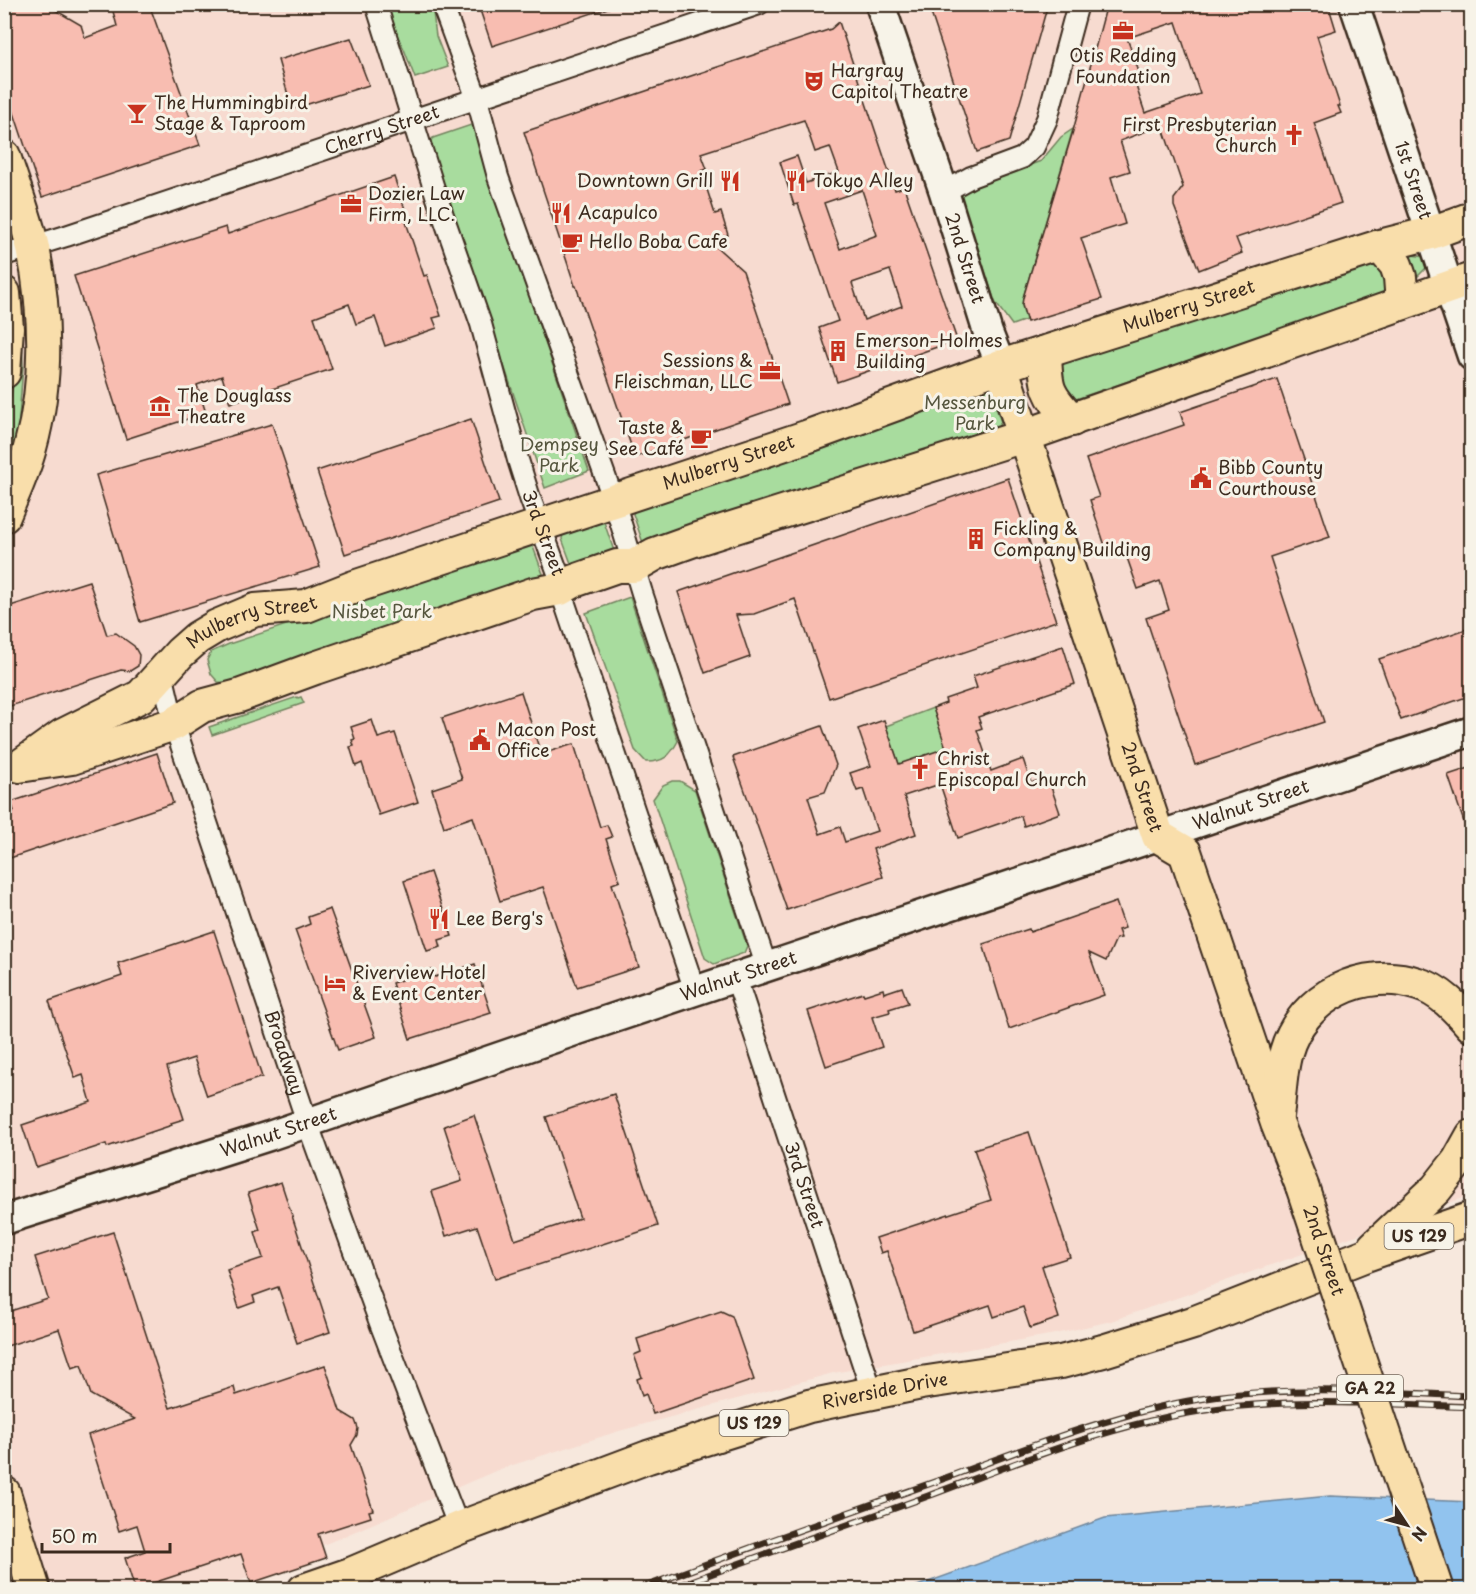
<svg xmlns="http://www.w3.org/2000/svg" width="1476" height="1594" viewBox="0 0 1476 1594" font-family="'Playpen Sans',sans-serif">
<rect width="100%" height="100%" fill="#f7e8dd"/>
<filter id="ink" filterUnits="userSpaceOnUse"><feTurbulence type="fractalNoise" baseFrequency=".0167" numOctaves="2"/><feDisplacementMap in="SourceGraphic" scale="12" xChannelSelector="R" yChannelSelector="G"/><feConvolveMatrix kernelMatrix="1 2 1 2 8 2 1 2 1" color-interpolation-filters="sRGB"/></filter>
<g filter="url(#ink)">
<path fill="#f7dbd0" d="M5,5H1471V1195L1111,1321L1055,1334L833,1373L619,1431L500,1469L221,1589L5,1590Z"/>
<g fill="#a8dc9e" stroke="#72835e" stroke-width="1.5">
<path d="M382,5H432L436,36L448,67L415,78L404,49Z"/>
<path d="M471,125L475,128L481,155L589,471L545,488L429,142L433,138Z"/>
<path d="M1073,129L1023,298L1022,306L1026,320L1012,325L995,302L960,194L977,184L1041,161L1061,137Z"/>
<path d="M1399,253L1425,257L1428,266L1409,285L1044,410L1031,371Z"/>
<path d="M22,324L23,366L16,457L5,494V435Z"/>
<path d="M989,387L1001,422L998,427L645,543L642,540L633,514L635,509Z"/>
<path d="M603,519L614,551L572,566L562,539L563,533Z"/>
<path d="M532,544L543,574V577L228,683L218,682L211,674L207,660L211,652L229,644Z"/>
<path d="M630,597L678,741C670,756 664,762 646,762L635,750L586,613Z"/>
<path d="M297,697L298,698L301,697L304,703L212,735L209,727Z"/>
<path d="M933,708L949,755L899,764L886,726Z"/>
<path d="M672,781H680L695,790L747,946L744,953L714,964L705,958L653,799L663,785Z"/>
<path d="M5,1525L26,1589H5Z"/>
</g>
<path fill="#91c3ee" stroke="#6f869b" stroke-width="1.5" d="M1330,1496L1471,1502V1589L906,1590L1105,1518Z"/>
<g fill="#f8bdb1" stroke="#3b2a1e" stroke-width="1.5" fill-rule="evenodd">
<path d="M4,4H45L81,25L85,38L117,26L111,4H149L200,145L42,197L4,83Z"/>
<path d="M478,4H611V7L492,46Z"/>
<path d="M928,4H1048L1009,141L977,152Z"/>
<path d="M1107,4H1328L1336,30L1317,36L1340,106H1338L1341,113L1314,123L1341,203L1236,238L1242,253L1199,270L1174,206V199L1183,187L1162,125L1120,141L1130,171L1111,177L1125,224L1081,238L1102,299L1027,322L1022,305L1023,298L1073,131ZM1176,22L1200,94L1145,113L1132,74L1139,72L1127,38Z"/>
<path d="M839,22L895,190L904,187L957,340L837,382L819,328L838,321L798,204L794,205L780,162L797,156L806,183L839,172L830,147L815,152L804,120L701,153L707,169L701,171L715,214L721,212L728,235L710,241L743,271L788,404L635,457L576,286H575L524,132L831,29ZM862,190L877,235L840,249L824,203ZM890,270L902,306L864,320L852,283Z"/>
<path d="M351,38L369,85L292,109L278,60Z"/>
<path d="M394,177L408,218L405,219L424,276L427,275L441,316L433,318L437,328L385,346L375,317L356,324L349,304L330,311L314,317L332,369L230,403L222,376L197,385L206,413L126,439L74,276L226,227L228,234Z"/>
<path d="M1277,379L1330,537L1270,557L1324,722L1195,765L1146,618L1169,610L1160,581L1138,589L1125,552L1109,558L1090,500L1099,497L1086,459L1184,425L1180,412Z"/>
<path d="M471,419L499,502L345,554L317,471Z"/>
<path d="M272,424L320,567L140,622L96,475Z"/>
<path d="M1008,478L1056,621L829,698L795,599L754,614L736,615L750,657L705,673L678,592Z"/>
<path d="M89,581L107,635L116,633L134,646L139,655L138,666L130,671L121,670L4,708V608Z"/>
<path d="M1472,627V695L1401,720L1379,659Z"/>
<path d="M1063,646L1075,684L978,717L982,728L977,730L991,771L1023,759L1031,783L1045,778L1047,785L1050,784L1060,813L1024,826L1021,816L958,838L940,784L904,796L916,834L873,849L883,877L787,910L733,757L822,726L836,765L825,792L808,797L820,834L840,827L845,842L877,831L863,789L857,791L850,773L871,766L858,729L884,720L899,764L946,748L933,708L946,703L945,699L977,688L973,676Z"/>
<path d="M521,692L541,754L574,744L600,827L607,825L612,837L606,839L620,881L612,884L639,967L577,987L543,887L500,901L473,817L444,827L432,789L462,779L442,718Z"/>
<path d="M372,720L378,738L395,733L418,802L379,815L362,763L356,766L350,747L354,746L352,740L355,739L351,727Z"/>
<path d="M157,753L173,803L10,858L4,840V828L14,811L11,802Z"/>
<path d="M1472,767V837H1469L1448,775Z"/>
<path d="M430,872L452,936L439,940L441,947L427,951L404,881Z"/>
<path d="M1116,902L1125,928L1118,930L1121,938L1116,939L1106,961L1089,953L1104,995L1009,1029L983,944L1029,929L1030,932Z"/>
<path d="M330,909L376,1037L338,1050L295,930L310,924L308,917Z"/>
<path d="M214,931L262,1077L207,1096L194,1058L167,1067L184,1119L171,1123L172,1125L107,1147L106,1144L36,1167L22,1125L91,1102L83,1075L75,1078L49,1001L122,976L118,963Z"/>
<path d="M475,964L491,1013L410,1039L392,983L432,970L435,977Z"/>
<path d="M902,987L908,1003L889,1009L890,1012L872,1017L882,1047L826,1066L808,1011L863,993L864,995L883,989L884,993Z"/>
<path d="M614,1094L658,1226L495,1279L477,1226L446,1236L432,1191L462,1181L444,1126L474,1115L515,1240L580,1218L546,1117Z"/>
<path d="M1029,1132L1070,1257L1042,1266L1059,1318L1030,1328L1023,1307L994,1317L990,1305L913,1331L887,1251L881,1253L876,1238L991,1200L974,1149Z"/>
<path d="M281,1182L330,1332L297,1343L278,1287L253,1296L255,1302L239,1308L227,1270L263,1258L255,1232L260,1230L248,1193Z"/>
<path d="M113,1232L170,1408L234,1387L236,1395L325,1365L340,1411L355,1420L358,1428L357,1435L351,1445L373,1510L369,1511L371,1517L318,1534L326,1558L251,1583L241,1554L135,1589L125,1558L145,1551L137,1525L119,1531L88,1435L135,1419L91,1395L81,1365L72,1368L59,1329L4,1347V1313L48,1299L35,1257Z"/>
<path d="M721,1311L732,1316L754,1380L653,1414L646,1394L642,1396L637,1379L642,1377L634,1355L641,1352L637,1339Z"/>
</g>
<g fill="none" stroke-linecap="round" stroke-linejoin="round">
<defs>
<g id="street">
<path id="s1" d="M376,4L437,198L481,324L518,460L530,498L558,573L560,589L695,991"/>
<path d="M442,4L477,99L498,177L614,501L642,593L767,968"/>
<path d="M944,192L971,177L1022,158L1034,147L1047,119L1078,4"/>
<path id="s2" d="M4,255L66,236L759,4"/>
<path id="s3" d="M162,673L174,724L307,1122L380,1323L459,1528"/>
<path id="s4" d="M736,978L872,1392"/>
</g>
<g id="secondary">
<path id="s5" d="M880,4L944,192L988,333L1001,366"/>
<path id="s6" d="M1354,4L1472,356"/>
<path id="s7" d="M4,1220L269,1136L572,1032L1472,731"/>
</g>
<g id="primary">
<path d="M4,156C14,187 26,217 33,248C46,313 48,383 30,448C24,471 13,494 4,516"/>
<path d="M1380,246L1396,265L1400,277L1402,303"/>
<path d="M4,293L7,328L4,372"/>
<path d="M1045,352C1046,388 1046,393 1072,420"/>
<path id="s8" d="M1001,366L1158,836L1185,852L1277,1123L1302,1186"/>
<path d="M26,765L72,758L174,724L202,706L239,696L315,668L533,594L560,589L574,581L617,566H634L655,554L694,540L1024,436L1472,279"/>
<path id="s9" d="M20,766L63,735L141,696L180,653L197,638L217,626L255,610L306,606L354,587L806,437L1001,366L1380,246L1431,233L1472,218"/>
<path d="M1277,1116C1280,1096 1280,1072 1286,1052C1302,996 1364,966 1418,984C1440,990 1457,1009 1472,1026"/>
<path d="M1374,1247L1436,1189L1458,1161L1472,1136"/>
<path d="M4,1493L34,1590"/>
<path id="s10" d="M304,1590L353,1573L459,1528L648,1457L809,1406L921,1383L1061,1362L1103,1351L1193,1323L1366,1255L1472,1218"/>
</g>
</defs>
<use href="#street" stroke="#3b2a1e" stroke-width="24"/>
<use href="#secondary" stroke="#3b2a1e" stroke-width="33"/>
<use href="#primary" stroke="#3b2a1e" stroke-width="36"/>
<use href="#street" stroke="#f7f3e8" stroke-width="20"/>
<use href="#secondary" stroke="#f7f3e8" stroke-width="28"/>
<use href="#primary" stroke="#f9deab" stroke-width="32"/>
<defs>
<g id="rail">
<path d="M4,1582L20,1590"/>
<path d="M637,1590C737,1552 839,1516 940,1480C1025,1449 1110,1414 1200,1399C1290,1385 1381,1392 1472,1396"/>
<path d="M668,1590C754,1557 841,1528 928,1496C1017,1463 1106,1426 1200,1411C1289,1397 1381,1404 1472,1407"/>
</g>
</defs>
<use href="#rail" stroke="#3b2a1e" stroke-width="7"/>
<use href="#rail" stroke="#f7f3e8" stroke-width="4.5" stroke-dasharray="14" stroke-linecap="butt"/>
<defs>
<g id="primary-bridge">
<path id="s11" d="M1302,1186L1437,1590"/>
</g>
</defs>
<use href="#primary-bridge" stroke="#3b2a1e" stroke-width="36" stroke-linecap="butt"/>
<use href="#primary-bridge" stroke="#f9deab" stroke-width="32"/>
</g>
</g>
<defs>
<symbol id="office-bare" viewBox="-9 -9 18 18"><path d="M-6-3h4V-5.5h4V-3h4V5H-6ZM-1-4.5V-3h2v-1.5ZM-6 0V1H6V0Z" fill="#c8321e" stroke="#f7f3e8" stroke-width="2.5" paint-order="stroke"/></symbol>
<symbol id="theatre-bare" viewBox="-9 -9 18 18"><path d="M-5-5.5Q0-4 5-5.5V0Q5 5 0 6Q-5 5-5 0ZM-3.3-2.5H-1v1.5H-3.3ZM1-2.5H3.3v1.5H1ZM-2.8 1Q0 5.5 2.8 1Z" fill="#c8321e" stroke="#f7f3e8" stroke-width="2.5" paint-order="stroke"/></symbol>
<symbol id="bar-bare" viewBox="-9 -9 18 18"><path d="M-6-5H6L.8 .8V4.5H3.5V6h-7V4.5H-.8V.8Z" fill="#c8321e" stroke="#f7f3e8" stroke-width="2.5" paint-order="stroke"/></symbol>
<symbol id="church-bare" viewBox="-9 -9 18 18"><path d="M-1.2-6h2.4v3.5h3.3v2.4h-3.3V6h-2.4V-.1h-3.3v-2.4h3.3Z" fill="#c8321e" stroke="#f7f3e8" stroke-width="2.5" paint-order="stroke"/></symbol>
<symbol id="restaurant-bare" viewBox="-9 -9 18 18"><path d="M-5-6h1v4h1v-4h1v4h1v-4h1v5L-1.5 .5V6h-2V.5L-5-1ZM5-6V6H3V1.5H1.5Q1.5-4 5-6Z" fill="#c8321e" stroke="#f7f3e8" stroke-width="2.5" paint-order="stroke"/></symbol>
<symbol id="cafe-bare" viewBox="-9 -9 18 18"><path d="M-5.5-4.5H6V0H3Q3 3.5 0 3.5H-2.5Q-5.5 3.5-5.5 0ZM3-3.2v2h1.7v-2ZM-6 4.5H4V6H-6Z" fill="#c8321e" stroke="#f7f3e8" stroke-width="2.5" paint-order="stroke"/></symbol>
<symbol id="building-bare" viewBox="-9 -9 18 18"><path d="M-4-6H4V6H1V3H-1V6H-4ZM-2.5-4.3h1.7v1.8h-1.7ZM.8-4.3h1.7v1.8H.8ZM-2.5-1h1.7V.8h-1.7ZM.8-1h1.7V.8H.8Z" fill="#c8321e" stroke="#f7f3e8" stroke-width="2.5" paint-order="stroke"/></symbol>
<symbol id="museum-bare" viewBox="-9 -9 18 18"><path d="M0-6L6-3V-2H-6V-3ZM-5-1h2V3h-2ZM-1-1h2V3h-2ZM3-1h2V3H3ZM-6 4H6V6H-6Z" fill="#c8321e" stroke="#f7f3e8" stroke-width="2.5" paint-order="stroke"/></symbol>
<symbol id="civic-bare" viewBox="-9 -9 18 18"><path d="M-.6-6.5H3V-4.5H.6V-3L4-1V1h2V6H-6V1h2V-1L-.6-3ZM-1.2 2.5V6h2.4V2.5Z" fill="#c8321e" stroke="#f7f3e8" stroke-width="2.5" paint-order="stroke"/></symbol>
<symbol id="hotel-bare" viewBox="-9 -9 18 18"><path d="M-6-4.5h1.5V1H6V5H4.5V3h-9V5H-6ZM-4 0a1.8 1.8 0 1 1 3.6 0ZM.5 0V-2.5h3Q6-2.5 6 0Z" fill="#c8321e" stroke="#f7f3e8" stroke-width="2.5" paint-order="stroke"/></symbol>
</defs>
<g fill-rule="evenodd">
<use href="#office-bare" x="1108" y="16" width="30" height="30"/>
<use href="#theatre-bare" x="799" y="66" width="30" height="30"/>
<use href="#bar-bare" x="122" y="98" width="30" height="30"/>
<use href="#church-bare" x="1279" y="120" width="30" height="30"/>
<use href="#restaurant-bare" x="715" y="166" width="30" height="30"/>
<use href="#restaurant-bare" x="781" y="166" width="30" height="30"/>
<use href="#office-bare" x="336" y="189" width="30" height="30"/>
<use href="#restaurant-bare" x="546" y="198" width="30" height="30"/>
<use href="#cafe-bare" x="557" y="227" width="30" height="30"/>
<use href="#building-bare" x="823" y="336" width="30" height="30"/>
<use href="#office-bare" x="755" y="356" width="30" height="30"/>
<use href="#museum-bare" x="145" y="391" width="30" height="30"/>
<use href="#cafe-bare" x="686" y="423" width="30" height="30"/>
<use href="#civic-bare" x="1186" y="463" width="30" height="30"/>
<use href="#building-bare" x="961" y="524" width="30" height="30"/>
<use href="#civic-bare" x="465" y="725" width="30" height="30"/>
<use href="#church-bare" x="905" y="754" width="30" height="30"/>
<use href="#restaurant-bare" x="424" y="904" width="30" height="30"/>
<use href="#hotel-bare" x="320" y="968" width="30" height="30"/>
</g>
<g text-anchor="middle" stroke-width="6" stroke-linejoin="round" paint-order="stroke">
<g fill="#f7f3e8" stroke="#73665b" stroke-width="1.5">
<rect x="1384.5" y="1223" width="69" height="26" rx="4.5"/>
<rect x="1337" y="1375" width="66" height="26" rx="4.5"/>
<rect x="719.5" y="1410" width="69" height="26" rx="4.5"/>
</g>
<g font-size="16" font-weight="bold" fill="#3b2a1e">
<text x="1419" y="1242">US 129</text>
<text x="1370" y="1394">GA 22</text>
<text x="754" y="1429">US 129</text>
</g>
<g font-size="18" fill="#3b2a1e" stroke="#f7f3e8" text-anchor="start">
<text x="1123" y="62" text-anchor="middle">Otis Redding<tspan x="1123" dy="21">Foundation</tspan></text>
<text x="831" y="77">Hargray<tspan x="831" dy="21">Capitol Theatre</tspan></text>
<text x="154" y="109">The Hummingbird<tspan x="154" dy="21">Stage &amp; Taproom</tspan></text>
<text x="1277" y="131" text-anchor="end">First Presbyterian<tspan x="1277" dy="21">Church</tspan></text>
<text x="713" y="187" text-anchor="end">Downtown Grill</text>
<text x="813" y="187">Tokyo Alley</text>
<text x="368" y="200">Dozier Law<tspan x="368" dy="21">Firm, LLC.</tspan></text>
<text x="578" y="219">Acapulco</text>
<text x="589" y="248">Hello Boba Cafe</text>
<text x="855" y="347">Emerson–Holmes<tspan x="855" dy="21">Building</tspan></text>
<text x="753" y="367" text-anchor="end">Sessions &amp;<tspan x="753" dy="21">Fleischman, LLC</tspan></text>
<text x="177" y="402">The Douglass<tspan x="177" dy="21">Theatre</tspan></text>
<text x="684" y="434" text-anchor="end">Taste &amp;<tspan x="684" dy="21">See Café</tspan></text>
<text x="1218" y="474">Bibb County<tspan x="1218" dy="21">Courthouse</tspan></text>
<text x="993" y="535">Fickling &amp;<tspan x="993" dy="21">Company Building</tspan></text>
<text x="497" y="736">Macon Post<tspan x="497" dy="21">Office</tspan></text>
<text x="937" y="765">Christ<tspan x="937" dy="21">Episcopal Church</tspan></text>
<text x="456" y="925">Lee Berg's</text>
<text x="352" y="979">Riverview Hotel<tspan x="352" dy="21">&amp; Event Center</tspan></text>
</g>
<g font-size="18" fill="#3b2a1e" stroke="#f7f3e8">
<text dy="6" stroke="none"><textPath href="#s2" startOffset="398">Cherry Street</textPath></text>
<text dy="6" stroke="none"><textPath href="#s6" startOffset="186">1st Street</textPath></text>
<text dy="6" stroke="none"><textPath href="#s5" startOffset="268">2nd Street</textPath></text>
<text dy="6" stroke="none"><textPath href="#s9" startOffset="1269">Mulberry Street</textPath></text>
<text dy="6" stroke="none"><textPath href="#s9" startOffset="783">Mulberry Street</textPath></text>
<text dy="6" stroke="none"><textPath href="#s1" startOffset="555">3rd Street</textPath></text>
<text dy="6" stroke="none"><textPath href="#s9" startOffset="279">Mulberry Street</textPath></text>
<text dy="6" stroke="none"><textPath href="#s8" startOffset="444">2nd Street</textPath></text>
<text dy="6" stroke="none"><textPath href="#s7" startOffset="1314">Walnut Street</textPath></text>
<text dy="6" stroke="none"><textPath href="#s7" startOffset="774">Walnut Street</textPath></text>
<text dy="6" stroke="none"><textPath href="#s3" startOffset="399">Broadway</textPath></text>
<text dy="6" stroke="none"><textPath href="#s7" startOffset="288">Walnut Street</textPath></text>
<text dy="6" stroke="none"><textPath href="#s4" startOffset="218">3rd Street</textPath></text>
<text dy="6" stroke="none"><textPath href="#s11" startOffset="68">2nd Street</textPath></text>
<text dy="6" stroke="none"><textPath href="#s10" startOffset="615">Riverside Drive</textPath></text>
</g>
<g font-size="18" fill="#56563e" stroke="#f7f3e8">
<text x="975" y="409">Messenburg<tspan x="975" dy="21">Park</tspan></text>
<text x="559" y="451">Dempsey<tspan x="559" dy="21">Park</tspan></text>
<text x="382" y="618">Nisbet Park</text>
</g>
</g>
<rect width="1476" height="1594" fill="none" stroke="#f7f3e8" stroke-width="24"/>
<rect x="12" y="12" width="1452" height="1570" fill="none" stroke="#3b2a1e" stroke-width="2" filter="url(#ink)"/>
<g transform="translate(1407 1525) rotate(126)" stroke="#f7f3e8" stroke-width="4.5" paint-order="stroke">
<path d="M0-4.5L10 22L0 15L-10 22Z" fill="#3b2a1e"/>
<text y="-9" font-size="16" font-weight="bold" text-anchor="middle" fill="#3b2a1e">N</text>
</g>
<path d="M42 1543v9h128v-9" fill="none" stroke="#3b2a1e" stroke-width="3"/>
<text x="51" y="1543" font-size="18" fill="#3b2a1e" stroke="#f7f3e8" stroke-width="4.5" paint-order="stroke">50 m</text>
</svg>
